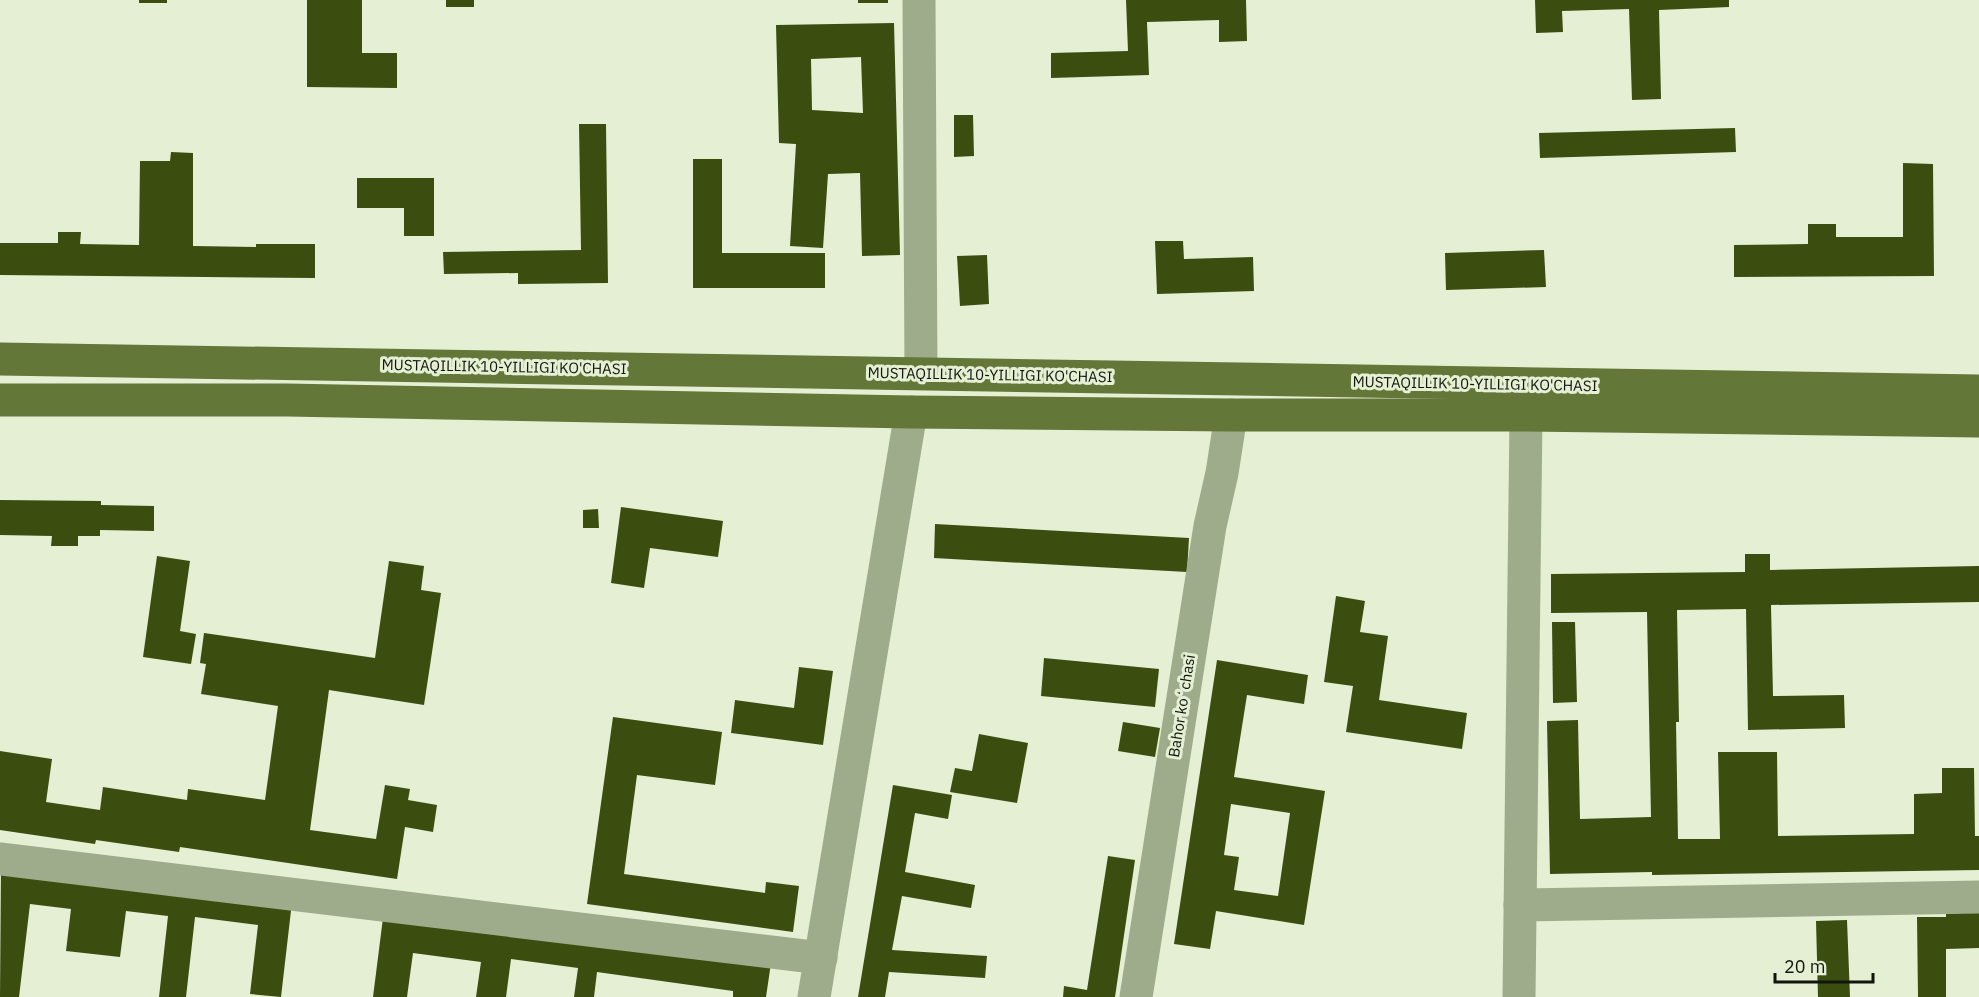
<svg xmlns="http://www.w3.org/2000/svg" width="1979" height="997" viewBox="0 0 1979 997" font-family="'IBM Plex Sans',sans-serif">
<rect width="100%" height="100%" fill="#e5efd4"/>
<g fill="#3c4d10" fill-rule="evenodd">
<rect x="139" y="0" width="28" height="3"/>
<path d="M307,0H362V53H397V88L307,87Z"/>
<rect x="446" y="0" width="28" height="7"/>
<rect x="858" y="0" width="30" height="3"/>
<path d="M1126,0H1246L1247,41L1219,42V20L1147,22L1149,75L1051,78V53L1128,51Z"/>
<path d="M1535,0H1729V7L1659,10L1661,99L1632,100L1629,9L1562,11L1563,32L1536,33Z"/>
<path d="M894,23L900,255L862,256L860,173L828,174L823,248L790,246L796,144L779,143L776,25ZM861,57L863,113L812,110L811,59Z"/>
<path d="M954,115H973L974,156L954,157Z"/>
<path d="M579,124H606L608,283L518,284V273L444,274L443,252L581,250Z"/>
<path d="M1735,128L1736,152L1540,158L1539,133Z"/>
<path d="M171,152L193,153V246L256,247V244H315V278L0,275V243H58V232H81L80,244L139,245L140,161H170Z"/>
<path d="M693,159H722V253H825V288H693Z"/>
<path d="M1903,163L1933,164L1934,276L1734,277V245L1808,244V224H1836V237H1903Z"/>
<path d="M357,178H434V236H404V208H357Z"/>
<path d="M1155,241H1183L1184,259L1253,257L1254,291L1157,294Z"/>
<path d="M1544,250L1546,287L1446,290L1445,253Z"/>
<path d="M987,255L989,304L960,306L957,256Z"/>
<path d="M0,500L101,501V505L154,506V531L100,530V536H78V546H51L52,536L0,535Z"/>
<path d="M621,507L723,521L718,557L650,548L644,588L611,583Z"/>
<path d="M598,509L599,528H583V510Z"/>
<path d="M935,524L1189,538L1187,572L934,558Z"/>
<path d="M1745,554H1770V570L1979,566V602L1771,605L1773,696L1844,695L1845,728L1748,730L1746,609L1677,610L1679,722H1676L1678,839H1720L1718,752H1777L1778,836L1914,834V794L1942,793V768H1974L1975,836H1979V870L1652,875V872L1550,874L1547,721L1578,720L1580,819L1651,817L1647,612L1551,613V574L1745,572Z"/>
<path d="M157,556L190,561L180,631L196,634L191,664L143,657Z"/>
<path d="M389,561L424,566L421,590L441,593L424,705L329,690L310,830L376,839L385,785L410,789L408,800L437,805L433,832L405,827L397,879L180,847L179,852L96,840L95,844L0,830V751L52,759L46,802L100,810L103,787L187,800L188,789L265,800L278,706L201,694L206,664L200,663L204,633L375,658Z"/>
<path d="M1336,596L1365,601L1360,632L1388,636L1379,700L1467,713L1462,749L1346,732L1353,686L1324,682Z"/>
<path d="M1552,622H1575L1577,702L1553,703Z"/>
<path d="M1044,658L1159,669L1155,707L1041,696Z"/>
<path d="M1217,660L1308,675L1304,704L1247,695L1234,777L1325,791L1304,925L1216,911L1210,949L1174,944ZM1231,804L1290,813L1278,896L1234,890L1239,857L1224,855Z"/>
<path d="M799,667L833,671L823,745L731,733L735,700L794,708Z"/>
<path d="M613,717L722,732L715,785L637,775L624,874L765,893L766,882L799,886L793,932L587,904Z"/>
<path d="M1123,722L1160,728L1155,757L1118,751Z"/>
<path d="M979,734L1028,743L1017,803L950,792L955,768L972,771Z"/>
<path d="M893,785L952,795L948,819L915,813L905,872L975,885L971,908L902,896L892,950L987,956L985,978L889,972L885,997H858Z"/>
<path d="M1108,856L1135,860L1115,997H1063L1064,986L1087,990Z"/>
<path d="M1,868L292,902L281,997L250,994L258,925L195,917L186,997H159L168,916L126,911L120,957L66,951L71,909L30,904L19,997H0Z"/>
<path d="M384,910L771,963L766,997H733V991L597,972L594,997H574L578,968L511,959L506,997H476L481,962L413,953L407,997H373Z"/>
<path d="M1946,913H1979V948L1946,949V997H1918L1917,917H1946Z"/>
<path d="M1847,920L1850,997H1818L1816,921Z"/>
</g>
<g fill="none" stroke-linecap="round" stroke-linejoin="round">
<g stroke="#9fac8b" stroke-width="33">
<path d="M919,0L921,373"/>
<path d="M0,859L821,958"/>
<path d="M1520,905L1979,897"/>
<path d="M814,997L911,412"/>
<path d="M1136,997L1210,526L1222,473L1231,415"/>
<path d="M1519,997L1526,415"/>
</g>
<g stroke="#627738" stroke-width="33">
<path d="M0,359L1979,391"/>
<path d="M0,400H287L911,412L1231,415H1526L1979,421"/>
</g>
</g>
<g text-anchor="middle" stroke-width="6" stroke-linejoin="round" paint-order="stroke">
<g font-size="15" fill="#11150c" stroke="#e5efd4">
<text transform="translate(504 367) rotate(1)" y="5">MUSTAQILLIK 10-YILLIGI KO'CHASI</text>
<text transform="translate(990 375) rotate(1)" y="5">MUSTAQILLIK 10-YILLIGI KO'CHASI</text>
<text transform="translate(1475 384) rotate(1)" y="5">MUSTAQILLIK 10-YILLIGI KO'CHASI</text>
<text transform="translate(1182 706) rotate(-81)" y="5">Bahor koʻchasi</text>
</g>
</g>
<path d="M1775 973v9h98v-9" fill="none" stroke="#11150c" stroke-width="3"/>
<text x="1784" y="973" font-size="18" fill="#11150c" stroke="#e5efd4" stroke-width="4.5" paint-order="stroke">20 m</text>
</svg>
